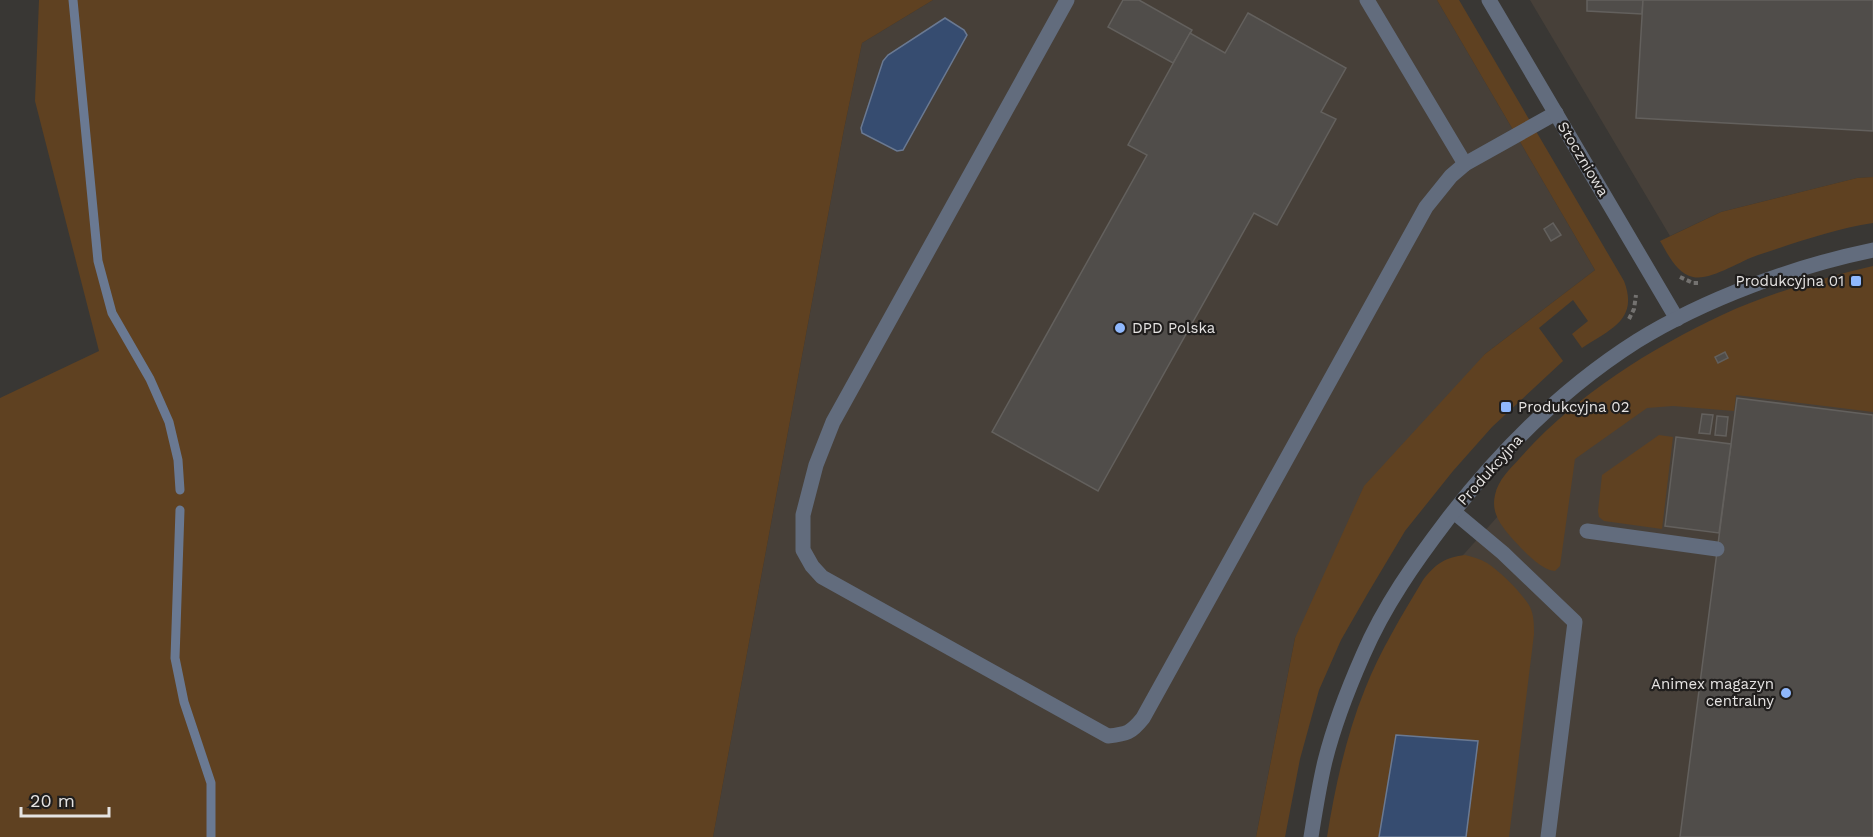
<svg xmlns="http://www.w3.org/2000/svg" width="1873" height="837" viewBox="0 0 1873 837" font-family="'Work Sans',sans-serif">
<rect width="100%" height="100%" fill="#393734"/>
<g fill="#474039">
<path d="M933,0H1437L1595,270L1485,354L1295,638L1256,837H713L844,129L862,43Z"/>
<path d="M1530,0H1873V177L1857,178L1721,212L1670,236Z"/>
<path d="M1873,300V837H1346L1447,573L1525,486L1678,377Z"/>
</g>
<g fill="#5f4121">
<path d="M39,0H933L862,43L844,129L713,837H0V398L99,351L35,101Z"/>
<path d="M1437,0H1459L1624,281C1639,320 1610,329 1582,348L1572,334L1588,321L1573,300L1539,328L1563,361L1492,427L1453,471L1405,531L1368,593L1341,640L1319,690L1300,759L1285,837H1256L1295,638L1364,486L1485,354L1595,270Z"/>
<path d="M1873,177V223C1834,229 1795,243 1758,255C1740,261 1710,281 1693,277C1676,273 1668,254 1660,241L1721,212L1857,178Z"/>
<path d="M1873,266V412L1736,395L1734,411L1673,406L1647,408L1575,459L1561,559L1560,566L1555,571C1541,571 1519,546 1510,536C1500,524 1491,512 1495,495C1498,480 1510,469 1520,458C1575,396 1648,350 1722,315C1770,293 1822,278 1873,266Z"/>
<path d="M1659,435L1673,437L1662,529L1604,521L1599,517L1598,511L1602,475Z"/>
<path d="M1465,555C1473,557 1480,559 1487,563C1500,571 1523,594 1530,607C1534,616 1534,624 1534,634L1509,837H1327C1335,787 1346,736 1365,689C1380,651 1402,615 1423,580C1435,564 1446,557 1465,555Z"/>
</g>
<g fill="#364c70" stroke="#6a7992" stroke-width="1.5">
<path d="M945,18L964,30L967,35L903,150L897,151L862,133L861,128L883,61L888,55Z"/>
<path d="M1396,735L1478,741L1466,837H1379Z"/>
</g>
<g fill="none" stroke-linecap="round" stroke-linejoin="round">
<g stroke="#6a7992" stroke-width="9">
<path d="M73,0L98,261L112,313L150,379L169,422L178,460L180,490"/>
<path d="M180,510L175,658L184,702L211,783V837"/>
</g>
</g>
<g fill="#504d4a" stroke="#63605d" stroke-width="1.5">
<path d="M1123,0H1139L1192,30L1173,63L1108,27Z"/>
<path d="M1587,0H1643L1642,14L1587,11Z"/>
<path d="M1643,0H1873V131L1636,118Z"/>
<path d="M1248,13L1346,68L1321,112L1336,119L1277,225L1254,213L1098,491L992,432L1147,155L1128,145L1190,33L1225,53Z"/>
<path d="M1553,223L1561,235L1551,241L1544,229Z"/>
<path d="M1725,352L1728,358L1718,363L1715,357Z"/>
<path d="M1737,398L1873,415V837H1680Z"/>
<path d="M1702,414L1713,415L1710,434L1699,433Z"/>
<path d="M1717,416L1728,417L1726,436L1715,435Z"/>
<path d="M1676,437L1731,444L1719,533L1665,526Z"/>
</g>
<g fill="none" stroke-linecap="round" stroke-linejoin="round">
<g stroke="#747270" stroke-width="4" stroke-dasharray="4.5 3" stroke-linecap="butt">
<path d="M1680,277L1693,283H1698"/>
<path d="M1629,319L1634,309L1636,295"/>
</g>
<g stroke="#626c7d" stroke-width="15">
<path d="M1067,0L833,422L816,465L803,515V550L812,566L822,577L1108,736C1127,734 1131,733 1143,718L1426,207L1451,176L1465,164L1556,113"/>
<path d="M1367,0L1465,164"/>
<path d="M1489,0L1677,319"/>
<path d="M1454,512L1503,553L1575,622L1548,837"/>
<path d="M1587,531L1717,549"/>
<path d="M1311,837C1315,812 1319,786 1325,761C1334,725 1348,689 1363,655C1384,606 1415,562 1447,520C1500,451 1563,388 1637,341C1705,299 1795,266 1873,250"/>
</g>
</g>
<g fill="#8fb8fd" stroke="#201e1d" stroke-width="2">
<rect x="1850" y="275" width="12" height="12" rx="3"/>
<circle cx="1120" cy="328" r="6"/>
<rect x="1500" y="401" width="12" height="12" rx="3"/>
<circle cx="1786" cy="693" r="6"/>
</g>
<g text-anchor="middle" stroke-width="4.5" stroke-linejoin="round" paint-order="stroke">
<g font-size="15" fill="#e5e3e2" stroke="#201e1d">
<text transform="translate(1583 159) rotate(59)" y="5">Stoczniowa</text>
<text transform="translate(1490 470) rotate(-48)" y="5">Produkcyjna</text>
</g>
<g font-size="15" fill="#e5e3e2" stroke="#201e1d" text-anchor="end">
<text x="1844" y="286">Produkcyjna 01</text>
<text x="1132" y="333" text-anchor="start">DPD Polska</text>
<text x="1518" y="412" text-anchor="start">Produkcyjna 02</text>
<text x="1774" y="689">Animex magazyn<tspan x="1774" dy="17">centralny</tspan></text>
</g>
</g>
<path d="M21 807v9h88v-9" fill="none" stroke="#e5e3e2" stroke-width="3"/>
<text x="30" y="807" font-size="18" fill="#e5e3e2" stroke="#201e1d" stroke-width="4.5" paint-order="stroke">20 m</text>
</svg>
